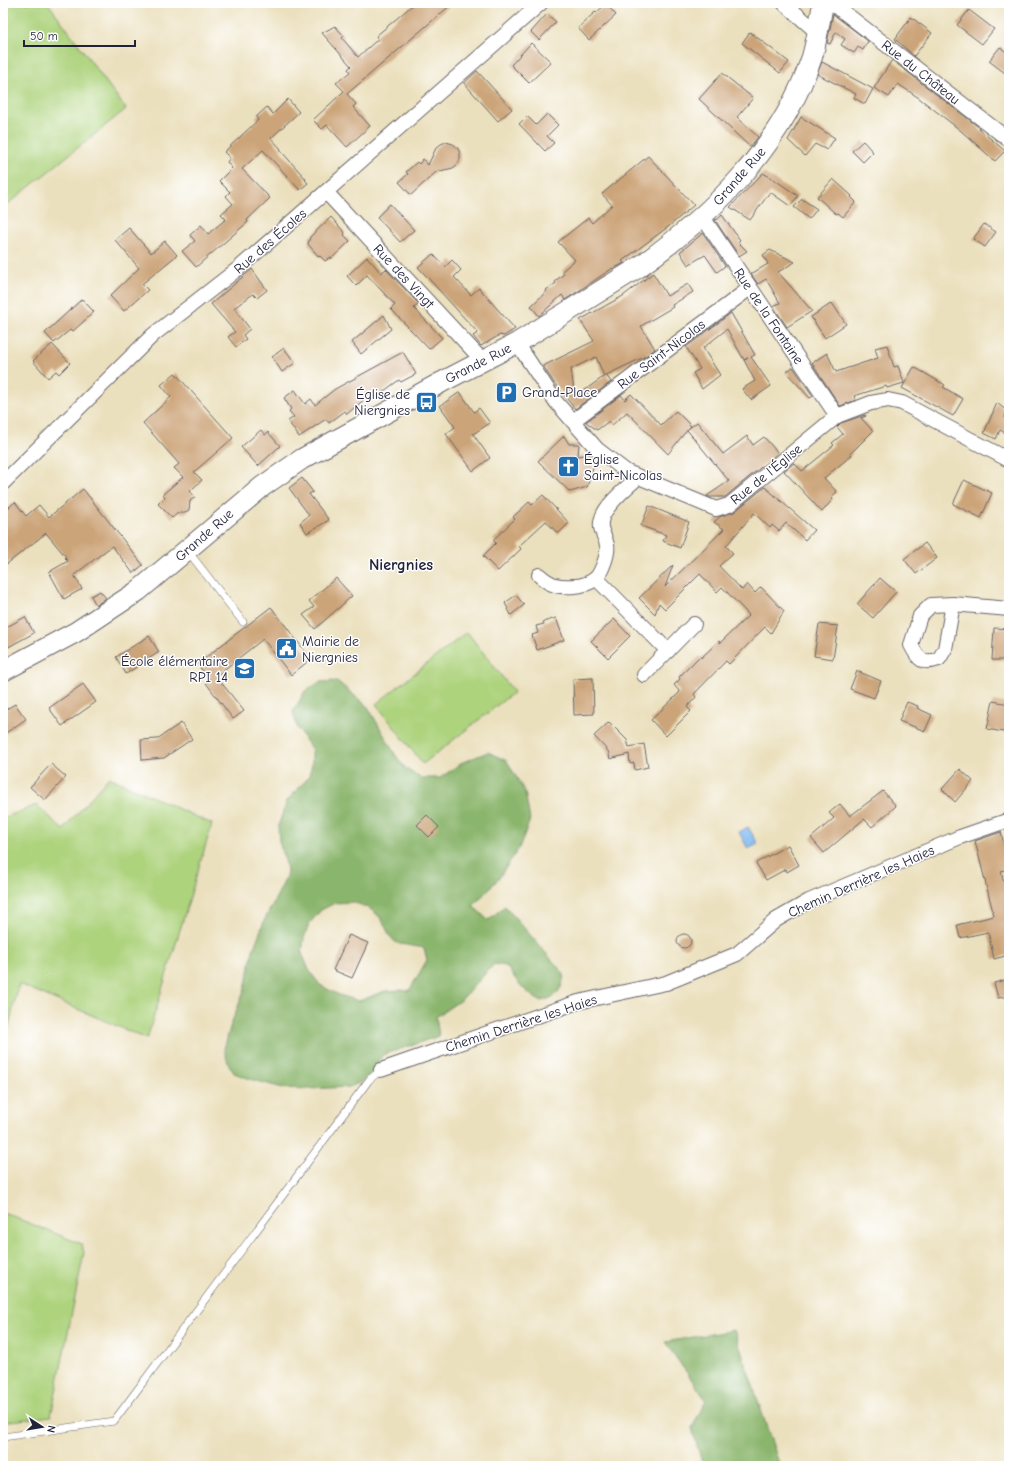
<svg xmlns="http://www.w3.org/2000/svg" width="1012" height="1469" viewBox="0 0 1012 1469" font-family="'Comic Neue',sans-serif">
<rect width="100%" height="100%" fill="#fff"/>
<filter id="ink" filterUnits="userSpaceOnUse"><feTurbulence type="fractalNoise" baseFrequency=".025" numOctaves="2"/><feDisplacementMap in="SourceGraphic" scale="8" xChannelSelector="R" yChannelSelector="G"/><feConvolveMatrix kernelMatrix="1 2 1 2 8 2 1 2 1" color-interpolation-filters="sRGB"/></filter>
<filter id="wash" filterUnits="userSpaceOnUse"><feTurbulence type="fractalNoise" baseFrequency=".012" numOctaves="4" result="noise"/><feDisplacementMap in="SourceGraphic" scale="16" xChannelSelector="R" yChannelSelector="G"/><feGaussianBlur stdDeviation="0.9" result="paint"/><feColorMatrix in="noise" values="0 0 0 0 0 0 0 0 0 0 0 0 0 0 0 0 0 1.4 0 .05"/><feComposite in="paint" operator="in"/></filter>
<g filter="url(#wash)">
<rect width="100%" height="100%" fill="#ebe0bd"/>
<g fill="#add37d" stroke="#687a5c">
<path d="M10,3H48L126,109L3,208V9Z"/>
<path d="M467,632L514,692L423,764L376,704Z"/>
<path d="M109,777L212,824L147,1039L19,984L3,1050V818L37,805L63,830Z"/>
<path d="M3,1213L82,1244L84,1253L51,1416L3,1422Z"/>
</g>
<g fill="#8ab56c" stroke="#566c54" fill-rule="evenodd">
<path d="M337,681L368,707L396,756L406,769L421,778H440L463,762L488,752L507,761L525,792L530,820L519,848L498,879L473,906L488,920L505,906L564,974C562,991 556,998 540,1001C523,991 517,981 506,966L494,964L462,999L436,1017L439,1036L382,1055L376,1067L367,1077L359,1083L349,1087L308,1089L283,1088L253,1080L234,1073L228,1063L224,1049L231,1024L245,989L253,950L265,919L283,884L287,872L286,864L279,841L278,826L287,801L308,778L312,765V750L297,727L293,712L305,691L320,682ZM352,902C365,906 376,910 383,922C387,929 389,938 397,943C399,944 420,947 424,948L427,960L409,991L401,990L385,991L359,1001L339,995L320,985L309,970L302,953L304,938L309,924L321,910L335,903Z"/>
<path d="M734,1330L780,1466H703L692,1428L706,1400L665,1342Z"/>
</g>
<path fill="#81bbf2" stroke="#526e96" d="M748,827L758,844L748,849L739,832Z"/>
<g id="blocks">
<g fill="#cca479">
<path d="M415,3H453L347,94L356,104L353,107L370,126L347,147L327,125L322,129L313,120L344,91L336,83L350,72L348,69L351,66L322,33L335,26L344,36L342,38L358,57L378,39L376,36Z"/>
<path d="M606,4L616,15L589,40L578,28L595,12L596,13Z"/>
<path d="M969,10L994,29L982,44L957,25Z"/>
<path d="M547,14L556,22L539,40L531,32Z"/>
<path d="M833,14L868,41L863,50L858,47L854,53L841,45L845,39L836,32L830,44L827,43Z"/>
<path d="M911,17L932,33L914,56L895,39Z"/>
<path d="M750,32L789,62L780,73L742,43Z"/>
<path d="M531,43L551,62L529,83L511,65Z"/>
<path d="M1000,47L1009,54V76L989,61Z"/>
<path d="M892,60L980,128L979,129L1005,151L995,161L960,130L919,98L898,84L889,97L874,88Z"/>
<path d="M822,62L873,89L865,104L854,98L856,94L817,74Z"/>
<path d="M477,71L512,109L498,121L464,83Z"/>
<path d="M722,73L753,98L737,117L758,137L750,147L699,99Z"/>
<path d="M288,99L299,112L271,138L281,149L280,150L306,179L305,180L308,183L300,190L263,150L242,169L270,198L247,220L248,222L196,267L182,251L195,241L190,235L201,225L208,234L226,219L221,214L233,204L226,196L230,192L219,181L232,168L227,162L230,158L224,152L258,120L256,117L267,107L273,114Z"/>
<path d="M547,114L558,125L547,136L554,143L545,151L519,124L527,116L536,125Z"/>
<path d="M801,117L835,138L827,150L815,144L805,156L788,140Z"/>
<path d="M863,141L873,152L863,162L852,151Z"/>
<path d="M446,142L453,144L457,147L460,153V159L458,164L453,168L436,172L411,195L399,182L408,174L406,172L417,162L419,164L423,159L428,165L436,148L441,144Z"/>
<path d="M648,156L694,205L668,227L622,261L624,263L613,269V268L565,300L562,295L539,316L531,306L547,291L546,290L556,283L555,281L564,274L562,271L575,260L558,242L588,218L592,223L612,205L602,194Z"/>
<path d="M763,173L775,180L798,196L790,206L770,192L750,220L730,207Z"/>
<path d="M833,179L852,196L851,197L856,202L843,217L838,213L836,214L817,197Z"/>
<path d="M802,199L817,209L809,219L794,207Z"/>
<path d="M390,204L414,230L400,242L377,217Z"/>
<path d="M722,215L740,240L738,242L747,251L739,256L715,220L716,219L717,220Z"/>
<path d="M331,217L345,233L344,235L350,241L331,259V257L325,261L320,256L319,257L308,244L310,237Z"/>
<path d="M984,224L996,232L985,247L973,239Z"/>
<path d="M129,228L151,253L165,241L177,255L142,284L148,290L124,311L110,296L139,268L115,240Z"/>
<path d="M703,233L725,266L717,272L705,255L688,265L680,252Z"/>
<path d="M770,250L795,262L778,272L812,311L787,327L773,306L780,303L766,279L758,284L751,274L768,264L763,255Z"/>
<path d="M433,254L445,267L452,260L461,270L454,277L471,295L479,288L515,329L504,336L500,335L481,346L473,336L478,333L418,267Z"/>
<path d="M367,257L381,273L386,269L419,304L414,308L442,338L429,349L391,309L395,305L367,275L356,286L347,276Z"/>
<path d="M252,269L267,290L257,298L253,294L234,308L250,329L243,335L246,339L236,347L228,337L235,332L211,304Z"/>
<path d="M653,273L667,296L688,284L693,292L672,305L673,307L641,326L655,349L644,357L604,376L596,357L571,369L575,397L606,375L611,382L575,409L555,384L543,366L594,341L580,320L623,296Z"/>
<path d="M82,299L94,312L72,332L70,330L54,343L45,333Z"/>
<path d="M832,303L846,324L825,338L811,317Z"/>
<path d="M731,313L755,355L751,357L771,386L751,400L742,389L755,381L744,360L748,358L744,360L727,329L703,348L720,375L702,389L693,373L700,369L686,347Z"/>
<path d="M384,315L391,329L361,354L352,342Z"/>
<path d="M52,344L70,363L59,374L56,371L48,378L33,361Z"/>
<path d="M887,345L894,367L898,366L904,383L887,388L886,386L854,396L856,400L840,406L812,363L827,353L836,372L878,358L875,348Z"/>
<path d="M284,348L295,363L282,372L272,357Z"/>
<path d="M403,352L416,374L401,382L399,380L369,402L366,398L347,414L345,411L329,423L326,419L299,437L288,421L294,417L289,411L291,409L284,398L295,390L305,404L311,399L315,405L335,389Z"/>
<path d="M793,367L813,396L810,398L786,372Z"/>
<path d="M914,367L945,385L943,387L963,399L953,416L902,388Z"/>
<path d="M175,373L233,438L194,472L202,480L190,491L195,497L190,501L189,510L185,513H178L172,518L158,504L165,497L163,494L183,477L174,468L179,464L143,423L171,397L161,385Z"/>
<path d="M460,392L474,412L479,408L490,423L473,434L490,458L473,471L446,434L455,427L440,406Z"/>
<path d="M631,394L661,425L676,411L691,426L688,429L697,422L723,454L747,436L753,445L764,437L778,453L725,497H709L707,496L729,481L687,430L668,454L627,412L612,425L609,421L597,430L586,422L621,395L625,400Z"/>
<path d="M997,403L1007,411L1005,418L1009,420V435L1000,430L996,439L984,433Z"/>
<path d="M865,415L866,416L861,418L873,431L850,454L852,455L824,478L837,492L831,497L833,499L822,512L784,471L794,463L802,471L834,445L832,443L843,434L837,427L841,423Z"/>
<path d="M261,430L265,435L268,432L280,446L258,466L241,447Z"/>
<path d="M564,436L569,444H579L578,456L590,454L591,461H595L587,487L570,492L538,461Z"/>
<path d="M302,478L313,492L309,494L329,520L307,533L300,523L309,515L289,488Z"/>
<path d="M964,480L992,493L981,518L953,504Z"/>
<path d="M765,487L814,530L805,540L786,523L779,531L772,525L770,528L754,513L726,546L733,553L719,566L742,590L747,584L755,593L761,587L784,611L771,633L765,627L729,664L726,661L694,694L696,697L687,707L691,711L666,736L651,720L680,692L674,685L680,679L679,677L700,656L701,658L719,641L720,643L749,615L722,587L717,592L700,574L665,609L659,603L655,614L639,598L673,565L665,587L724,529L714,522L721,516L734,512Z"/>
<path d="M83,489L143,565L133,573L112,546L74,575L82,589L64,599L49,572L68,561L65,558L66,557L46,533L3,567V512L15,502L26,516L39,505L49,517Z"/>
<path d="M543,495L569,523L558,534L546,521L519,546L521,549L498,571L483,556L496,543L493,540L515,519L513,517L529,502L532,505Z"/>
<path d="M649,506L689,522L680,548L663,541L666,535L641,526Z"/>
<path d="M925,543L937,558L916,574L904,559Z"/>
<path d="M336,578L352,596L315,629L303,615L314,607L309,601Z"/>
<path d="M880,578L896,592L873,618L857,604Z"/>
<path d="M100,591L106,598L96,605L91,596Z"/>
<path d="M516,595L524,605L511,615L505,603Z"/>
<path d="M271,607L311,659L291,675L263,639L216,676L244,711L233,719L206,683L210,680L197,664Z"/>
<path d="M25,617L34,633L3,650V629Z"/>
<path d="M556,618L564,640L537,650L532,635L538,633L536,626L544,624L543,622Z"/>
<path d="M614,619L630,636L608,658L591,641Z"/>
<path d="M819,624L838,626L833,659L814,656Z"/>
<path d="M994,628L1009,629V660H992Z"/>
<path d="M149,636L159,652L126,674L116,657Z"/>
<path d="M857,671L881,681L874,698L850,689Z"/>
<path d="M593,678L594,714L574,715L573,679Z"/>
<path d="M83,684L96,702L62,726L49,708Z"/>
<path d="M993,701L1009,704V733L987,729Z"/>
<path d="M907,702L918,706L917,708L932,715L925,731L899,721Z"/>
<path d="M15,704L26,719L3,735V711Z"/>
<path d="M609,722L627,740L629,747L644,744L648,767L635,770L634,763L630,764L629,754L610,759L608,751L594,736Z"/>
<path d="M181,723L192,739L164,758L142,760L141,740L157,739Z"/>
<path d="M51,764L66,777L45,800L30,787Z"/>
<path d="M960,769L973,781L955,802L942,789Z"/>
<path d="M883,791L896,806L872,827L864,819L824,853L811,838L834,818L829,813L840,804L850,816Z"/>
<path d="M427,815L439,827L429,837L417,825Z"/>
<path d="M1001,832L1009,865V869L1001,871L1009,904V955L994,959L988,932L960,938L957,925L994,916L975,841Z"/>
<path d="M788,845L799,865L787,872L786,869L766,880L756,863Z"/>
<circle cx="684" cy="941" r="7"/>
<path d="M349,935L368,943L352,978L333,970Z"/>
<path d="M1009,979V996L998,998L994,983Z"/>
</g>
</g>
</g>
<g filter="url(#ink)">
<use href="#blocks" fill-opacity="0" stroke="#686468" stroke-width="1"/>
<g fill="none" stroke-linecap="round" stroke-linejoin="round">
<defs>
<g id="lane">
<path d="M187,550L243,622"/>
<path d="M3,1437L114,1421L369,1080L381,1070"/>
</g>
<g id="street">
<path d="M784,3L818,33"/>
<path d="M832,3L1009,140"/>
<path d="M326,192L482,360"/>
<path d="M702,216L837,416"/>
<path d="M517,343L556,402L597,449L627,472L716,509L729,505L837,416L871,403L888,400L902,403L1009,460"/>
<path d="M573,421L750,288"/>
<path d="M3,483L153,335L239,268L541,3"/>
<path d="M539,575C551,586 558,587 575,586C581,586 590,583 595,579C601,574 609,553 607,545C605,535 598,529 602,518C606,504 627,488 638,477"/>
<path d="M596,578L668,651"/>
<path d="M953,604L945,649L939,659C922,665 918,659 911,645L920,616L931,605L953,604L1009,609"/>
<path d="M644,675L694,624"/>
<path d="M381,1070L578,1002L666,983L737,954L776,920L809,901L960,837L1009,820"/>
</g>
<path id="secondary" d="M3,671L76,632L138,591L263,486L302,459L442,382L517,343L639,267C714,213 782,146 812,57C817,39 820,21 823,3"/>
</defs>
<use href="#lane" stroke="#686468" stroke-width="8"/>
<use href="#street" stroke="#686468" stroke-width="16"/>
<use href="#secondary" stroke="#686468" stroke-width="22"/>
<use href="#lane" stroke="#fff" stroke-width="7"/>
<use href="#street" stroke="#fff" stroke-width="14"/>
<use href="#secondary" stroke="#fff" stroke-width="20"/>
</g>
</g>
<defs>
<symbol id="parking-square" viewBox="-11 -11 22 22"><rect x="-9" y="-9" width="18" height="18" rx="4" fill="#1f6fb2" stroke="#fff"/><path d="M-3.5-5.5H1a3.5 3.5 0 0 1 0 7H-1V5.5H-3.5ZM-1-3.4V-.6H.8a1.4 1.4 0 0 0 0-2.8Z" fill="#fff"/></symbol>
<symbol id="bus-square" viewBox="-11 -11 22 22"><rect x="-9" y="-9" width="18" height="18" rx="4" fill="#1f6fb2" stroke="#fff"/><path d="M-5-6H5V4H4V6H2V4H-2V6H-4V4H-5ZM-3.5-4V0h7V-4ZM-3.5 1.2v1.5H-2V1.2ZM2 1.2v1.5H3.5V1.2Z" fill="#fff"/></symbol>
<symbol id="church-square" viewBox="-11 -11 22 22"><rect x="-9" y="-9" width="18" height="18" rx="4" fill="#1f6fb2" stroke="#fff"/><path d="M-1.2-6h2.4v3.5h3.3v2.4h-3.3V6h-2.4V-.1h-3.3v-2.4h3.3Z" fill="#fff"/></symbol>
<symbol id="civic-square" viewBox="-11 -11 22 22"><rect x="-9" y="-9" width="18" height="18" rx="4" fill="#1f6fb2" stroke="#fff"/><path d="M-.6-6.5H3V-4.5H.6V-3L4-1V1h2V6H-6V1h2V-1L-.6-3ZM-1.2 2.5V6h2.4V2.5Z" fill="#fff"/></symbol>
<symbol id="school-square" viewBox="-11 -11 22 22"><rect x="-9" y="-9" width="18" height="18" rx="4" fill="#1f6fb2" stroke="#fff"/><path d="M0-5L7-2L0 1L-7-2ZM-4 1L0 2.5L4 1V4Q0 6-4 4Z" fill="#fff"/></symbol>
</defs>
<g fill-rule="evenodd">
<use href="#parking-square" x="494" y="380" width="25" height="25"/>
<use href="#bus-square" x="414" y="390" width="25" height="25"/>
<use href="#church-square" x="556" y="454" width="25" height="25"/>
<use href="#civic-square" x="274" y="636" width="25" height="25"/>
<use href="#school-square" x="232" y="656" width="25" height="25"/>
</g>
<g text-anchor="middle" stroke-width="3" stroke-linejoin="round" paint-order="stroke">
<g font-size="14" fill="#22223b" stroke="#fff">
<text transform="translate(921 72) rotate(38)" y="5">Rue du Château</text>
<text transform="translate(739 176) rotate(-49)" y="5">Grande Rue</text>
<text transform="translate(270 241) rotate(-41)" y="5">Rue des Écoles</text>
<text transform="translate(404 276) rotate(47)" y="5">Rue des Vingt</text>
<text transform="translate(769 316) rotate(56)" y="5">Rue de la Fontaine</text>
<text transform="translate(661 354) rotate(-37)" y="5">Rue Saint-Nicolas</text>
<text transform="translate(478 363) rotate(-27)" y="5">Grande Rue</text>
<text transform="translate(766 474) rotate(-39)" y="5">Rue de l'Église</text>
<text transform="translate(204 535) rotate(-41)" y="5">Grande Rue</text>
<text transform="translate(861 881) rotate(-24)" y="5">Chemin Derrière les Haies</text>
<text transform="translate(521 1023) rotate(-18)" y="5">Chemin Derrière les Haies</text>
</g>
<g font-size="14" fill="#22223b" stroke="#fff" text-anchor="start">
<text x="522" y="397">Grand-Place</text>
<text x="410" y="399" text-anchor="end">Église de<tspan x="410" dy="16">Niergnies</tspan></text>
<text x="584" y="464">Église<tspan x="584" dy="16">Saint-Nicolas</tspan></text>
<text x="302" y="646">Mairie de<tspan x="302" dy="16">Niergnies</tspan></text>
<text x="228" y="666" text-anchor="end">École élémentaire<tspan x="228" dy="16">RPI 14</tspan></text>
</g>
<g font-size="16" font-weight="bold" fill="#22223b" stroke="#fff">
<text x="401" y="570">Niergnies</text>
</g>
</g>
<rect width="1012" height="1469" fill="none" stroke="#fff" stroke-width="16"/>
<g transform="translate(42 1427) rotate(102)" stroke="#ffffff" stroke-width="3" paint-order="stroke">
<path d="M0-3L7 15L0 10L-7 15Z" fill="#22223b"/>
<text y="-6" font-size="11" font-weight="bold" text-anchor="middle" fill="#22223b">N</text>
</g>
<path d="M24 40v6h111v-6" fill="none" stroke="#22223b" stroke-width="2"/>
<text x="30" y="40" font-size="12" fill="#22223b" stroke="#ffffff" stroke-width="3" paint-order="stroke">50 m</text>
</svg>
